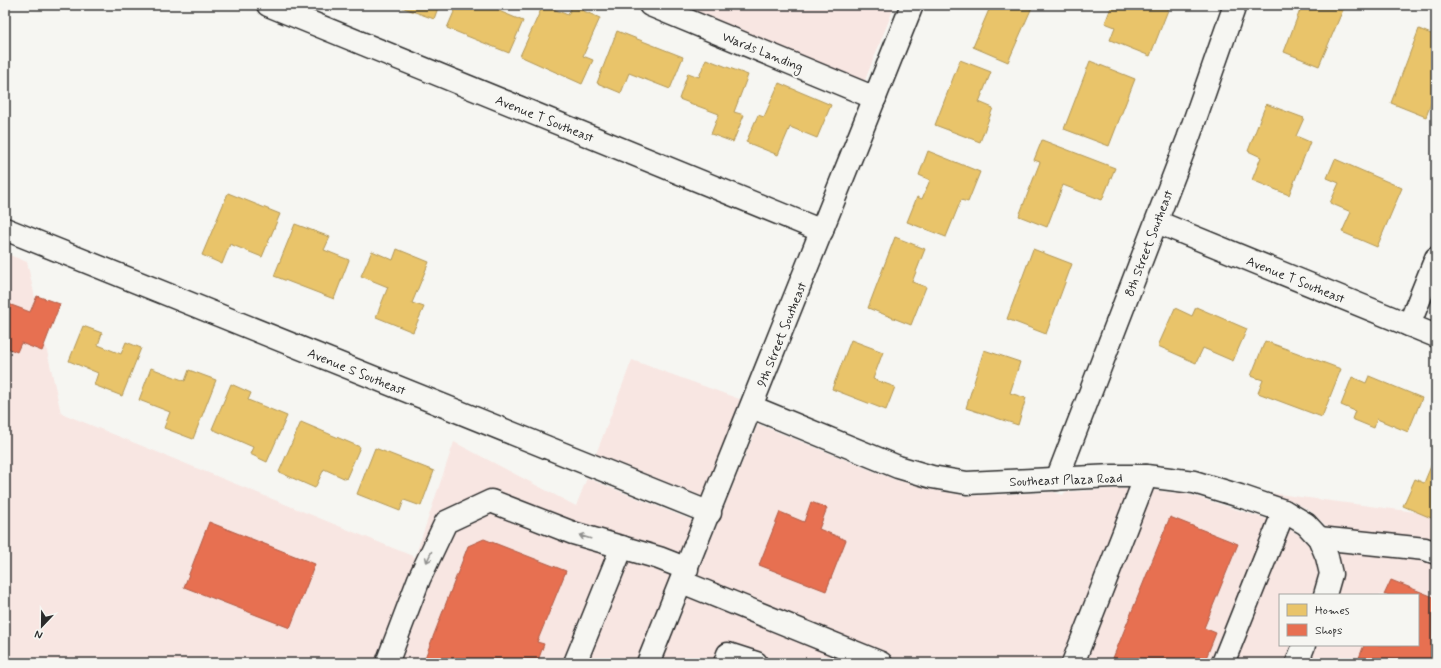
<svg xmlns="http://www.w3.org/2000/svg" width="1441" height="668" viewBox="0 0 1441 668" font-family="Mynerve,sans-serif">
<rect width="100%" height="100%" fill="#f6f6f2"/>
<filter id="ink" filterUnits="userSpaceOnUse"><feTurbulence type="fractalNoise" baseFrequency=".025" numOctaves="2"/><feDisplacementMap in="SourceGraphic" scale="8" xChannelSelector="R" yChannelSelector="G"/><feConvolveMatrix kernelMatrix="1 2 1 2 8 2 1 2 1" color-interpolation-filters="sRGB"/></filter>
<g filter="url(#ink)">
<g fill="#f8e6e2">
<path d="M648,5H895L859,95Z"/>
<path d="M5,253L27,262L61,413L415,557L454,442L576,506L587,478L694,521L636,663H5Z"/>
<path d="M632,360L742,400L704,497L596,454Z"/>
<path d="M758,424L893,479L929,489L966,496L1054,492L1063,495L1065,492L1112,489H1144L1191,495L1279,523L1299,535L1309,546L1316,561L1318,575L1314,590L1312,595H1280V645H1292L1284,663H661Z"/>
<path d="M1270,493L1423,513L1436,519V663H1309L1317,645H1418V595H1337L1342,571L1339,553L1328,528L1312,512L1290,500Z"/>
</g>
<g fill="#e9c46a" stroke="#b09657">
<path d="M396,5H439L434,19Z"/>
<path d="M457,5H502L499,11L523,21L509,53L447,28Z"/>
<path d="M543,5L568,15L572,6L600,18L583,56L593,60L582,84L520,56Z"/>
<path d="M991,5H1033L1008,62L973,47Z"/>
<path d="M1112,5H1170L1150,56L1110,40L1115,27L1105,23Z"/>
<path d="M1302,5H1345L1319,66L1284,52Z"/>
<path d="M1419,29L1436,36V90L1426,117L1391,103Z"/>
<path d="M617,31L683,57L670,89L629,73L621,93L597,83Z"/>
<path d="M706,59L748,75L734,112L744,115L733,142L711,134L719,114L679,99L688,73L699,77Z"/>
<path d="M960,60L991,72L979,102L993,108L980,142L935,125Z"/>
<path d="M1090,61L1135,79L1109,146L1064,129Z"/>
<path d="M779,83L831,105L817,138L790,127L778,155L746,142L758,115L764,117Z"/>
<path d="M1266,104L1304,118L1296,136L1310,142L1289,195L1252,180L1261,157L1248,151Z"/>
<path d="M1042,140L1115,168L1102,200L1063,185L1047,227L1019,216L1040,162L1034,160Z"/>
<path d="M928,151L980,172L968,202L961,200L946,237L907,222L917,197L922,199L930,180L919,175Z"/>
<path d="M1335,159L1402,188L1377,247L1342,232L1351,212L1330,203L1339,183L1327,178Z"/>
<path d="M228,193L280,214L262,257L230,244L222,264L202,255Z"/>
<path d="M295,224L330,237L324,250L349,260L334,299L274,276Z"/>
<path d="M895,237L925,249L912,282L926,287L911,325L868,308Z"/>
<path d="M397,249L429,262L412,303L424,307L413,332L376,317L388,287L361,276L372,251L393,260Z"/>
<path d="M1033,249L1072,264L1046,334L1007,319Z"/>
<path d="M1196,307L1247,329L1233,361L1203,348L1196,363L1158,346L1175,308L1192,316Z"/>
<path d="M83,326L102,333L98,345L121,354L126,342L141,348L122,396L94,385L98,373L69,361Z"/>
<path d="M851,340L883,352L873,379L895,387L886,410L832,389Z"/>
<path d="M1265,341L1341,369L1322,417L1258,393L1263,380L1251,376Z"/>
<path d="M984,350L1020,362L1010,393L1026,398L1018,425L966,408Z"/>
<path d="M151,368L185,381L189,370L216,380L193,439L164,428L170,412L139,400Z"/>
<path d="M1369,376L1422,398L1408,432L1377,419L1374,428L1352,419L1355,411L1341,405L1352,377L1366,383Z"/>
<path d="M231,384L251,393L248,400L287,416L267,462L250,454L253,447L212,429Z"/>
<path d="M301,422L360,447L346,479L324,469L315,488L279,472Z"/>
<path d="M375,448L434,471L421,506L404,500L400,511L357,494Z"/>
<path d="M1436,454V520L1403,506L1415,479L1424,483Z"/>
</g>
<g fill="#e76f51" stroke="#af5b46">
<path d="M37,296L60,304L42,351L21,343L17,352L5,347L6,303L30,312Z"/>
<path d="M811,502L827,508L819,529L846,540L826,591L759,565L780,512L804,522Z"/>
<path d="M1170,517L1238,544L1204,628L1216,633L1204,663H1111Z"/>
<path d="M209,522L315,564L290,628L184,587Z"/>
<path d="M484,539L566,571L537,642L544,644L537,663H423L468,546Z"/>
<path d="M1391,580L1436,598V663H1357L1364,645H1418V595H1384Z"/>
</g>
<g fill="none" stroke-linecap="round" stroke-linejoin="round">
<defs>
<g id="minor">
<path d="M268,5L822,231"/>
<path d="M650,5L875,98"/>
<path d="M1157,222L1436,336"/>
<path d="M5,229L710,513"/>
<path d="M1409,325L1436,258"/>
<path d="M752,407L898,467L932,477L967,483L1113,476H1146L1194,482L1240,496L1284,511L1306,524L1319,538L1327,557L1331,574L1325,595"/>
<path d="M1057,479L1188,139L1235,5"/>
<path d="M1319,538L1425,549L1436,553"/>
<path d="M682,582L881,663"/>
<path d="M387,663L419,579L446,522L491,501L573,533L659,558L687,569"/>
<path d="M575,663L622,547"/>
<path d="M648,663L912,5"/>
<path d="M725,663L728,654L756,663"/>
<path d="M1073,663L1146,476"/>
<path d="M1223,663L1284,511"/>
<path d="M1297,663L1304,645"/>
</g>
</defs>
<use href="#minor" stroke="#2b2b2b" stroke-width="25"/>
<use href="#minor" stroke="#f6f6f2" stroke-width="22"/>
</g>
<defs><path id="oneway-shaft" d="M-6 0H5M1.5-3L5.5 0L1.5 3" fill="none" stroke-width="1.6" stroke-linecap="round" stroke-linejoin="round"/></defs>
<g stroke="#90908e">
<use href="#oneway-shaft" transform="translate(585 537) rotate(-164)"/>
<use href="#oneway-shaft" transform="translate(429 557) rotate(115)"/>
</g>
</g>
<g text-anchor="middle" stroke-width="4" stroke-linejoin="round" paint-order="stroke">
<g font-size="13" fill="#2b2b2b" stroke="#f6f6f2">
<text transform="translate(763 51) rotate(22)" y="5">Wards Landing</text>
<text transform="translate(545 118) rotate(22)" y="5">Avenue T Southeast</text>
<text transform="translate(1148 243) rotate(-69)" y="5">8th Street Southeast</text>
<text transform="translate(1296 279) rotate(22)" y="5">Avenue T Southeast</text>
<text transform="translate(781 334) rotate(-68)" y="5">9th Street Southeast</text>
<text transform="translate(357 371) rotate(22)" y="5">Avenue S Southeast</text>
<text transform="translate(1066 479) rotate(-2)" y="5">Southeast Plaza Road</text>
</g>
</g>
<rect width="1441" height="668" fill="none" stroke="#f6f6f2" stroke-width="20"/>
<rect x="10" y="10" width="1421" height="648" fill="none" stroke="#2b2b2b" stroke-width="1.5" filter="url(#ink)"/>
<rect x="1279" y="594" width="140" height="52" fill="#f6f6f2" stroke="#a5a5a2"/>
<rect x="1287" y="604" width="20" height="12" fill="#e9c46a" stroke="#a5a5a2"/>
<text x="1315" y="614" font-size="12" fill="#2b2b2b">Homes</text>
<rect x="1287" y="624" width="20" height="12" fill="#e76f51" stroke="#a5a5a2"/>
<text x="1315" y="634" font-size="12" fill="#2b2b2b">Shops</text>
<g transform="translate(42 626) rotate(202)" stroke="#f6f6f2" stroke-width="3" paint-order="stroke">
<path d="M0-3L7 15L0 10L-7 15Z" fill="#2b2b2b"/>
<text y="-6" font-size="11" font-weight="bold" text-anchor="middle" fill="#2b2b2b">N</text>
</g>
</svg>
